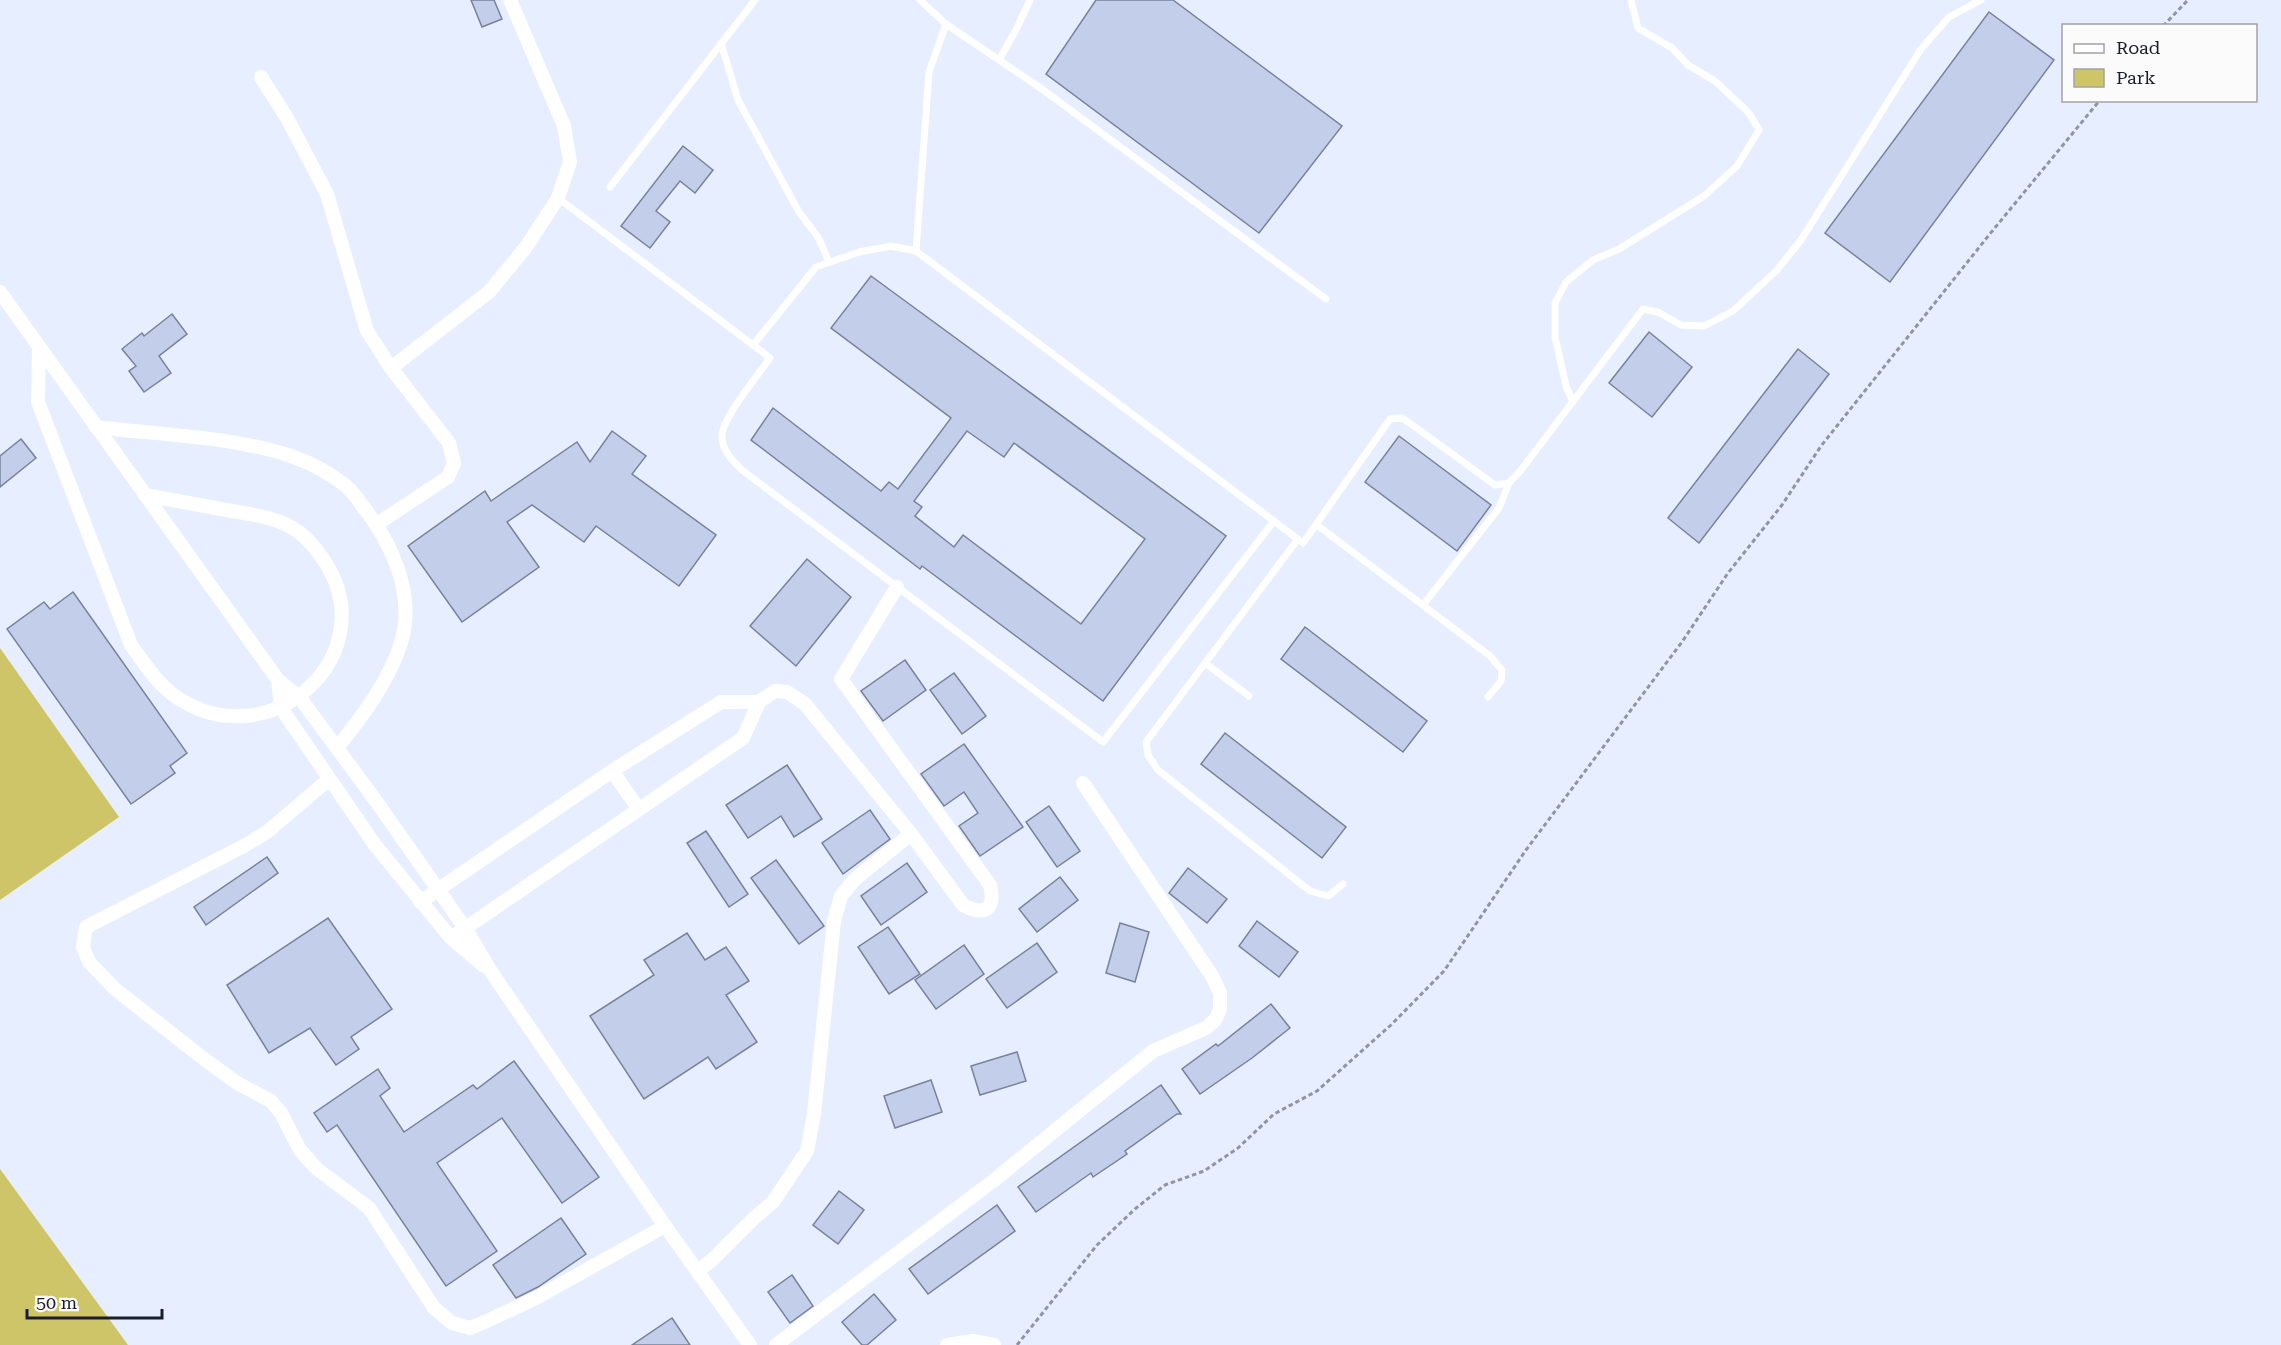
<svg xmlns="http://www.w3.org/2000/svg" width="2281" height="1345" viewBox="0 0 2281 1345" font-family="'Roboto Serif',serif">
<rect width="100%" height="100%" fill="#e7eeff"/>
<g fill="#cec569">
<path d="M0,648L119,817L0,900Z"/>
<path d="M0,1169L128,1345H0Z"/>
</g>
<g fill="#c3cfea" stroke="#78829b" stroke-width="1.5" fill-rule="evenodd">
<path d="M471,0H494L502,19L482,27Z"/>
<path d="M1096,0H1173L1342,126L1259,233L1046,74Z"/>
<path d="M1989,12L2054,60L1890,282L1825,233Z"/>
<path d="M683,146L713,170L695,193L680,181L656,211L670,222L650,248L621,226Z"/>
<path d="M871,276L1226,536L1103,701L922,566L920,569L751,440L773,408L881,491L889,482L898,489L951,418L831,328ZM967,431L1004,457L1014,443L1145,539L1081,624L963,535L954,547L915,516L922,507L914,501Z"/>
<path d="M172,314L187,334L159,356L171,373L144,392L129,371L136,366L122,349L142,333L144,336Z"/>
<path d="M1649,332L1692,367L1652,417L1609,383Z"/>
<path d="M1798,349L1829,374L1699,543L1668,518Z"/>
<path d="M612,431L646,456L632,474L716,535L679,586L596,526L584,542L532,505L507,522L539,567L462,622L408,546L485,491L491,501L577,442L590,462Z"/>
<path d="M1399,436L1491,505L1457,551L1365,482Z"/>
<path d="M21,439L36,458L0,487V456Z"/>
<path d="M807,559L851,597L796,666L750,626Z"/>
<path d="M73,592L187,753L170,766L175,773L131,804L7,629L44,602L50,609Z"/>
<path d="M1305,627L1427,721L1403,752L1281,659Z"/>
<path d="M905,660L926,690L883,721L861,691Z"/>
<path d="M954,673L986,716L962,734L930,690Z"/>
<path d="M1225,733L1346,827L1322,858L1201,764Z"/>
<path d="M964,744L1023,827L980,856L959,826L978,813L964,792L944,806L921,774Z"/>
<path d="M787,765L822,819L794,837L781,816L748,838L726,805Z"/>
<path d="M1049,806L1080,851L1057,867L1026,822Z"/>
<path d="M870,810L890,839L843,874L822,843Z"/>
<path d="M706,831L748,894L729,907L687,843Z"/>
<path d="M267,857L278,873L206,925L194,907Z"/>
<path d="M776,860L824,926L799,944L751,878Z"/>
<path d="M907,863L927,892L881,925L861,896Z"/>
<path d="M1188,868L1227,899L1207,923L1169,893Z"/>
<path d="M1060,877L1078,900L1037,932L1019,909Z"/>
<path d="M328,918L392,1009L351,1037L359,1049L336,1065L310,1028L269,1053L227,985Z"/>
<path d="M1257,921L1298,952L1279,977L1239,946Z"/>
<path d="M1120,923L1149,932L1135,982L1106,973Z"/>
<path d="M888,927L920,974L889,994L858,947Z"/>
<path d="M687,933L705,960L726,947L749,981L726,995L757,1042L716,1069L708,1057L644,1099L590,1016L654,975L644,960Z"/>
<path d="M1037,943L1057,972L1007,1008L986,979Z"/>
<path d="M964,945L984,974L936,1009L915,980Z"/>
<path d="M1271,1004L1290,1028L1252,1058L1200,1094L1182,1069L1216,1044L1218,1046Z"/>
<path d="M1017,1052L1026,1081L980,1095L971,1066Z"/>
<path d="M514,1061L599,1177L562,1203L502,1118L437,1163L497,1251L446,1286L337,1125L327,1132L314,1113L378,1069L390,1088L380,1096L404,1132L473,1085L477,1089Z"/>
<path d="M931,1080L942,1112L895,1128L884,1096Z"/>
<path d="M1161,1085L1181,1114H1177L1125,1151L1127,1154L1093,1177L1091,1173L1036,1212L1018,1187Z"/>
<path d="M839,1191L864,1210L838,1244L813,1225Z"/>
<path d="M997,1205L1015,1231L928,1294L909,1269Z"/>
<path d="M561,1218L586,1254L538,1287L516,1298L493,1265Z"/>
<path d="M792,1275L813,1306L790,1323L768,1292Z"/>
<path d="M874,1294L896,1320L867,1345H862L842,1322Z"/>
<path d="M672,1318L690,1345H632Z"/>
</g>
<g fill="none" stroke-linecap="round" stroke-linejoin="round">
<g stroke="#8f95a3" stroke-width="3" stroke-dasharray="4.5 3" stroke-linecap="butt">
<path d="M2163,26L2188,0"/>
<path d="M1017,1345L1097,1245L1135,1209L1165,1185L1204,1171L1238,1148L1274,1114L1317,1091L1391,1025L1444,971L1526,850L1682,642L1728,573L1782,505L1821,446L1989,235L2100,100"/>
</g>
<g stroke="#fff" stroke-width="7">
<path d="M946,24L1042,89L1326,299"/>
<path d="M721,43L738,100L799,212L818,237L829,262"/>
<path d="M999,60L1017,28L1030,0"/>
<path d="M610,187L755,0"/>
<path d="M558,198L753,345L816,267L859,252L891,246L916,251L1303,543L1390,419L1402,418L1411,424L1495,485L1509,483L1521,470L1643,309L1658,312L1681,325L1704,326L1733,311L1777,270L1801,240L1921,49L1949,17L1981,0"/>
<path d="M916,251L929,72L946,24L920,0"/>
<path d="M753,345L770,358C759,374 720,420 722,438C723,452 733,461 742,470L1103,742L1274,521"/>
<path d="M1573,402L1566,386L1555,337V303L1566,282L1593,260L1619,249L1704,196L1737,166L1759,130L1749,113L1715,81L1688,65L1672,48L1638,28L1631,0"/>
<path d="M1317,525L1490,656L1502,670L1501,681L1488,697"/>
<path d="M1298,539L1146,742L1148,755L1158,770L1310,891L1328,896L1343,884"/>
<path d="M1423,605L1499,508L1509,483"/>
<path d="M1205,663L1249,696"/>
</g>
<g stroke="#fff" stroke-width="14">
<path d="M261,77L287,118L327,194L367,331L391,368L449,443L454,463L448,477L377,524"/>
<path d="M0,292L278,680L300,698L376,801L465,928L492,973L665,1226L750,1345"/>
<path d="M39,347L38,402L131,645C144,663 157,683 175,696C269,762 388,654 323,559C315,547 304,534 291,527C270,516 249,514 226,510C199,505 172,500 145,495"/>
<path d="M391,368L489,292L526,247L558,198L570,162L564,126L510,0"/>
<path d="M96,427C159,435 231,436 291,456C311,463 330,473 346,486C352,491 357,498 361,504C391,541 416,594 401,643C388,683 363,715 337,748"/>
<path d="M897,587L841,679L990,885C996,909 985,917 963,905L911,834"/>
<path d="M278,680L281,708L375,845L451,938L484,966"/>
<path d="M612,771L638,808"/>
<path d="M328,780L267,832L242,847L86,927L83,947L89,962L115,989L204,1059L237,1083L271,1101L281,1113L300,1150L317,1169L369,1208L434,1308L452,1323L470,1328L487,1321L536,1298L665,1226"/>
<path d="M420,902L612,771L721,702H759"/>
<path d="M451,938L743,738L759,702L775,691L787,692L805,704L911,834L855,879L841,896L834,921L814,1114L807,1151L773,1202L754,1218L712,1260L698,1271"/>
<path d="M776,1345L993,1181L1153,1051L1206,1028L1216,1019L1220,1009V993L1212,976L1083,783"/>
<path d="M947,1345L973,1341L994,1345"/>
</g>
</g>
<rect x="2062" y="24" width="195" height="78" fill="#fbfbfb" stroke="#a1a3a7" stroke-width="1.5"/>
<rect x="2074" y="44" width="30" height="9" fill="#ffffff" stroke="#a1a3a7" stroke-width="1.5"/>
<text x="2116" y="54" font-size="18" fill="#1a1e28">Road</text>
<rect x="2074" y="69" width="30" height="18" fill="#cec569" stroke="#a1a3a7" stroke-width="1.5"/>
<text x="2116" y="84" font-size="18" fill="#1a1e28">Park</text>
<path d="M27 1309v9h135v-9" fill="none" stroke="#1a1e28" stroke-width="3"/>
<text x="36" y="1309" font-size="18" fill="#1a1e28" stroke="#fbfbfb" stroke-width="4.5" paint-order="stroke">50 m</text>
</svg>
